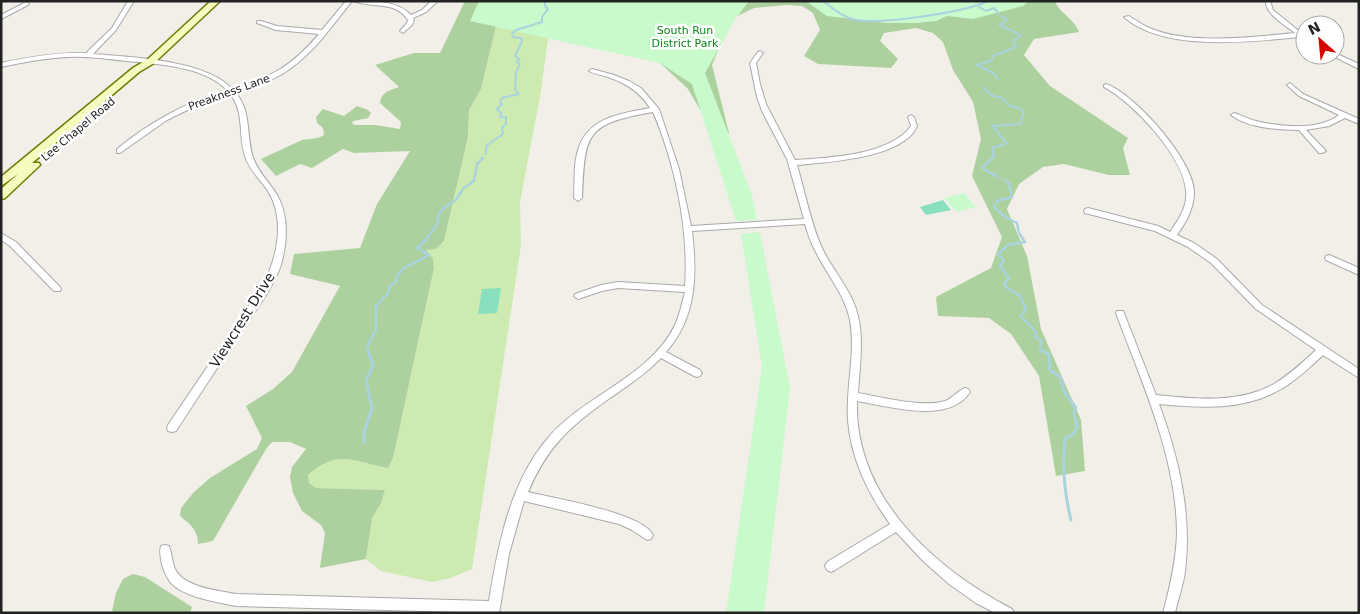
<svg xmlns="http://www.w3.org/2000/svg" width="1360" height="614" viewBox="0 0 1360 614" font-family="'DejaVu Sans',sans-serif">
<rect width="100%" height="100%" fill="#f2efe9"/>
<path fill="#cdebb0" d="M502,1H553L541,91L520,202L521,245L472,569L451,578L432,582L381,571L366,559L372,518L381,503L385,490L316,488L309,483L308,475C339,448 353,462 388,468L393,458L434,268L433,259L425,250L436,249L444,241L468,137L469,110L481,89Z"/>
<g fill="#add19e">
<path d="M465,1H502L481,89L469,110L468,137L444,241L436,249L426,250L433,259L434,268L393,458L388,468C353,462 339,448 308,475L309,483L316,488L385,490L381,503L372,518L366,559L320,568L325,533L321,525L302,511L293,493L290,477L292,467L306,449L290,442H272L266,449L213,541L198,544C198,530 190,524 180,516L181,508L194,492L210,478L257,449L262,438L246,406L273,389L292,372L340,286L290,274L294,254L360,248L377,204L410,151L354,153L343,149L312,168L300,164L276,176L261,159L302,140L318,138L324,135L323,128L317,123L316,117L323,109L344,116L357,106L368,110L371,113L368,118L353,121L352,123L355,125H375L400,129L401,122L380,103C382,91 389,91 399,87L375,65L414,53H440Z"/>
<path d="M554,1H1055C1059,13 1074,18 1079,32L1034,39L1024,55L1050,86L1128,138L1123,148L1130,175H1109L1064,164L1043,167L1019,184L1007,209L1027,256L1041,329L1081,420L1085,471L1056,476L1039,376L1011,334L989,318L938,316L936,297L991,268L1002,237L972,176L981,139L973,102L953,70L943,42L933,33L916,28L884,33L880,41L898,59L891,68L818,64L804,56L820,30L813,13L802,6L786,5L754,8L731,19L712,65L729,133L720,144L688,89L660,63L604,41Z"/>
<path d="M133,574L145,577L192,607L190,613H115L112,611L116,593L123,579Z"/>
</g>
<g fill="#c8facc">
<path d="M479,1H749L736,18L705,73L752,195L757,220L736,221L692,84L660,63L470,21Z"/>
<path d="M806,1H1029L1023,6L973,19L947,16L936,21L916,23H887L827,16Z"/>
<path d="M964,193L976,207L957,212L944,198Z"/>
<path d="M760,232L790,388L764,613H726L762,367L741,234Z"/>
</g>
<g fill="#88e0be">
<path d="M943,200L951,210L926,215L920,207Z"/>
<path d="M501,288L497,313L478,314L482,289Z"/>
</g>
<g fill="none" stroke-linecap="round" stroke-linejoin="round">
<g stroke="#aad3df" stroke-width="2">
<path d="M823,1C832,8 841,16 852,19C876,26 966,12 988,1"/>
<path d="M979,7L986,11L994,8L999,14"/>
<path d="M997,79L995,74L977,65L991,61L993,56L1016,47L1013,41L1021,35L999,25L1007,20L1002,16"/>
<path d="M985,87L984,89L991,95L1002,98L1010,106L1019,108L1024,112L1020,124L992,126L1007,143L993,148V157"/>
<path d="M486,154V146L503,134L502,127L506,124V117H500L501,113L497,109L502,104L500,102L502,98L519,94L515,90L516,72L520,64L517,62L519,59L515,56L522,41L521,38L513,37L512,34L516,30L542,22V17L548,9L545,6V1"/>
</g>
<g stroke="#aad3df" stroke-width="2.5">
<path d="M994,156L982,168L998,177"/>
<path d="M1005,180L1009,183L1012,197L997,201L994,207L1005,217L1017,223L1019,233L1025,242L1008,245L998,254L1004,261L1000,266L1009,278L1004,283L1006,287L1020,296L1026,309L1021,316L1036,332L1035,337L1041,340L1040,350L1049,354V358"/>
<path d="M370,358L367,347L376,330V306L389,292V286L396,282L397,276L404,268L429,255L417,248L425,241L438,223V217L443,208L455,201L464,188L474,181L477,164L483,158"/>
</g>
<g stroke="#aad3df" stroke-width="3">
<path d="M1049,356L1050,370L1060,377L1065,393L1076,408L1074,412L1077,428L1073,434L1065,439C1062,467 1064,492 1071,520"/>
<path d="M364,443V432L372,408L366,380L373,366L370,356"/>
</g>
<defs>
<g id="minor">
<path d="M128,1H134L116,30L93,54C130,57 207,60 232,89C272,77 292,66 319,34L276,30L257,23V21H261L277,26L322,30L346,1H352C331,27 311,57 282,74C268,83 251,87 235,92C253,112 245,138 254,160C261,178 278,189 283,209C288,227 286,247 281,265C272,290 255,311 240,333C219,366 197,398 176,431L172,432L168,431L167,428L168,425L264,283C278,255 285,219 268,191C260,179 249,170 245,156C238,135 245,112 230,94L204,102L167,120L120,153H117V149C150,122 186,102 227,90C204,66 157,64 126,61C107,59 88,56 69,57C46,58 24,62 1,67V63C29,57 58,52 86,53L112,28Z"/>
<path d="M354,1C373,1 397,0 411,15L422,10L431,1H438L426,12L413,18L414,20L412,25L403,33L400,31L407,23L408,20C395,0 373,9 354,1Z"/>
<path d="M1266,1H1270L1273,10L1305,36V41L1299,37C1249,42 1163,52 1124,17L1129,16C1134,19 1140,23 1145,26C1185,46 1251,37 1295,33C1286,26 1264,13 1266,1Z"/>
<path d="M26,2L29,4L28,5L1,19V15Z"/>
<path d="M760,51L763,53L756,63L760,84L766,104L795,160C828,158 891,155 911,126L908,117L911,115L914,117L917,126C915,130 912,135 908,138C883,159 828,162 797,165C805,192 810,220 821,246C829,264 843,280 852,299C866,328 860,361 858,393C880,397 924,408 945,401C953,398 957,391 965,388L968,389L970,392C949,425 888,406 857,401C854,497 934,568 1012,609L1014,613H995L976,603L949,584L923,561L896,532L835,570L831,572L827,570L825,566L827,562L890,524C864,488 845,445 848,400C849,374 855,347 850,320C845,296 829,277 818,256C812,246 808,235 805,224L692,231C697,275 697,317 666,352L700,370L702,373L700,376L697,377L694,376L661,358C646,374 627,386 610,398C570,426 547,447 528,492C553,498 643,513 653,535L651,539L647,540L632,530L619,524L524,501L509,554L499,613L236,606C217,602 184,597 171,583C167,578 164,571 162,565C161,559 159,552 161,546L165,545L169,546C172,554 172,562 175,569C183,587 219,591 236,594L489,601C498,545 510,482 548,438C583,396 651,376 675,325C680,314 682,303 685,292L618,288L602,291L578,299L574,296L575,294L601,285L618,282L685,286C689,229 675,163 653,112C585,124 585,133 582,198L578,201L574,198C575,182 573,163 579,147C589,117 623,113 650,108C640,92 626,83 608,77C602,75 594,74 589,71L592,69L614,75L629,81L641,88L659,109L679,169L691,226L804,219L787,159L762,111L757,97L750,63L758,52Z"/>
<path d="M1335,53L1359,64V69L1331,55H1335Z"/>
<path d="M1290,83L1303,94L1359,119V124L1345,118L1329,126L1306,130L1326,151L1322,153H1319L1299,130C1278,130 1248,128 1231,115L1234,113C1241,115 1248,119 1256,121C1281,127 1318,131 1339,115L1299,96L1287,85Z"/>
<path d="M1106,84C1135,94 1194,161 1194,192C1194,209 1186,222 1177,235L1194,243L1217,259L1262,305L1359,369V378L1323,355C1310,367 1297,380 1281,389C1244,411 1200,408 1159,404C1179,458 1192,514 1185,572C1183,586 1178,599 1175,613H1163C1170,587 1176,561 1177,534C1177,458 1142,383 1116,313L1117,311H1123L1124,313L1156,395C1195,399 1239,404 1274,384C1289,375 1303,362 1316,350L1256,309L1211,263L1188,247L1155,231L1085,213L1084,211L1085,209L1088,208L1158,226L1170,232C1179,219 1188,206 1186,190C1183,156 1133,102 1104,87V85Z"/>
<path d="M1,233L16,242L60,287L61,289L60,291H54L10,246L1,240Z"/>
<path d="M1329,255L1359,268V275L1326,260L1325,258L1326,256Z"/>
</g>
<path id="secondary" d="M211,1H220L154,63L139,72L32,163H39L40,165L5,198L1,199V189L18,174L1,186V177L133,68L148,59Z"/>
</defs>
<use href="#minor" stroke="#a9a9a9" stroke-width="2"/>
<use href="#secondary" stroke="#707d05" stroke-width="3"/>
<use href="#minor" fill="#fff" fill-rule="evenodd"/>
<use href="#secondary" fill="#f7fabf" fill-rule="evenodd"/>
</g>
<g text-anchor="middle" stroke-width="5" stroke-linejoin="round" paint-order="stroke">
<g font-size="11" fill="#0c8416" stroke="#fff">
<text x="685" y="34">South Run<tspan x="685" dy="13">District Park</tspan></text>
</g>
<g font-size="11" fill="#222" stroke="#fff">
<text transform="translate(229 92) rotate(-20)" y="4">Preakness Lane</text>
<text transform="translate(78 129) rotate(-40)" y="4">Lee Chapel Road</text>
</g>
<g font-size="14" fill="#222" stroke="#fff">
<text transform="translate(242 320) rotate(-58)" y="5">Viewcrest Drive</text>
</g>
</g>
<rect width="1360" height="614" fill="none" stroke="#222222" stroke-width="5"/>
<g transform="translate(1320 40) rotate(333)"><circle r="24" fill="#ffffff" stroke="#a7a7a7"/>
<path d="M0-4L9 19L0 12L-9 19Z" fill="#d40000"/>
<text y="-8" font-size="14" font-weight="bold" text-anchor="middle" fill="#222222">N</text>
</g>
</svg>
